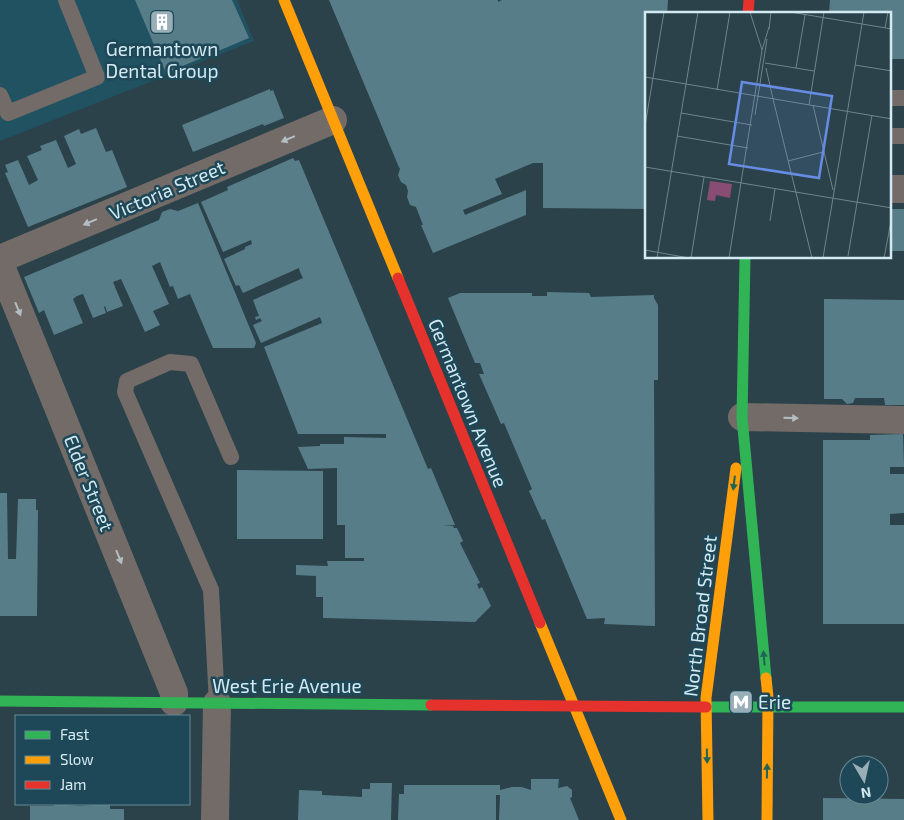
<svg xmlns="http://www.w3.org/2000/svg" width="904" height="820" viewBox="0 0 904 820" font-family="'Exo 2',sans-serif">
<rect width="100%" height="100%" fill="#2b424a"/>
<path fill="#215262" d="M0,0H237L254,41L0,141Z"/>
<g fill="#577d89">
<path d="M135,0H232L249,38L166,73Z"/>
<path d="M329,0H498V2L502,0H668L667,14H646V209L543,208V163H533L495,179L502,194L463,210L465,215L526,190V215L433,253L421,225H423L416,207L410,205L407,197L408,191L406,185L401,182L398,175L400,169L398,165Z"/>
<path d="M830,0H904V59H890V14H829Z"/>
<path d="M270,89V91L273,90L284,118L264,126L263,124L193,152L182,125Z"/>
<path d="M96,128L106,152L112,150L127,187L28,227L5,173L8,172L5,165L18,160L29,185L38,180L27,156L42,150L40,146L56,140L68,168L76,164L64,136L79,129L81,134Z"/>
<path d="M293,158L295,161L299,160L428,469L431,468L455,525L443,526H453L454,528H457L463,541L460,543L480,583L477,584L479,589L482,587L491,606L475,622L323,618V597H316V576L296,575V565L328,566L327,561H364V558H345V525H337V468L308,469L298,447L320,446V444H344V437L386,438V434H298L264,347L322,323L320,317L261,343L253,325L262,321L260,318L256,320L255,317L259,316L253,300L303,278L300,272L299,268L243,293L239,285L236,286L224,259L245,249V247L252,244L251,240L223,252L201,202L228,190L227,187Z"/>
<path d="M198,203L256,343L254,348H213L190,294L178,299L173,286L170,287L160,262L152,266L169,304L153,311L160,325L145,332L121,279L113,282L123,306L107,312L105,306L104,307L106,313L93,318L83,294L77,296L73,299L83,323L54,335L44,310L39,313L24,277L159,220L162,212L170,209L178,211Z"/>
<rect x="890" y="209" width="14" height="42"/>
<path d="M547,292L589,293L591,297L654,295V298L658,305V380H654L655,626L604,624L605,618L587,619L545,519L542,520L529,491L532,489L504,423L501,424L479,374H484L480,363H475L448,298L460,293H532V296H547Z"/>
<path d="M824,299L904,300V405H885L884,398H855L853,403L847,404L842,399H824Z"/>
<path d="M903,434L904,467H890V474H904V513L890,514V525H904V624H823V440H870V435Z"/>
<path d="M237,470L323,471V539H237Z"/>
<path d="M0,493H7L8,559H16L18,499H36V510H38L37,616H0Z"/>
<path d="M531,779H559L558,788L567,786L572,790V797L570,798L579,820H499L500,795H496V820H398L399,794H404V785H500V790L512,787H522L531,790Z"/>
<path d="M370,783H392L391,820H298L299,790L322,791V795L362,797V789H370Z"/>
<path d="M823,798L904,799V820H823Z"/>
<path d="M55,804L79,806L110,804V809H124V820H30V806H54Z"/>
</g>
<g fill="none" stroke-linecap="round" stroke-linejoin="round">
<g stroke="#736b67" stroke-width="16">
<path d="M0,95L8,113L97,77L66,0"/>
<path d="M890,98H904"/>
<path d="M890,136H904"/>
<path d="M217,703L211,590L125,392L127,381L170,362L191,364L231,457"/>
</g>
<g stroke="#736b67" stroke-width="28">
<path d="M890,189H904"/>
<path d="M0,259L333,120"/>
<path d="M0,264L174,693V702"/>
<path d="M742,417L904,420"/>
<path d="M215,820L217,703"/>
</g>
<g stroke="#30b455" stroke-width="11">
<path d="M745,258L742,417L766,678"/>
<path d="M0,701L431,705"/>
<path d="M706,707H904"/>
</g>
<g stroke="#ff9f0a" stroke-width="11">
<path d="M284,0L398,278"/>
<path d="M540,623L621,820"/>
<path d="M766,678L768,697L767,820"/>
<path d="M708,820L706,698L736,468"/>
</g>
<g stroke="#e5322d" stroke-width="11">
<path d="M748,14L749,0"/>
<path d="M398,278L540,623"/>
<path d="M431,705L706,707"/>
</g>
</g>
<defs><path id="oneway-solid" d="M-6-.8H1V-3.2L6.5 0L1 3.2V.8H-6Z" transform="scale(1.25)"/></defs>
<g fill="#b2bec2">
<use href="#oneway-solid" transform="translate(288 139) rotate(157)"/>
<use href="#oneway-solid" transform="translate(90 222) rotate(157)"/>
<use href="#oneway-solid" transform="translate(18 309) rotate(68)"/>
<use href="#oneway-solid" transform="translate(791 418) rotate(1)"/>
<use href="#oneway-solid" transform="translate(119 557) rotate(68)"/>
</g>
<g fill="#226356">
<use href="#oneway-solid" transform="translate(734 483) rotate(97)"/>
<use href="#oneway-solid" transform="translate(764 658) rotate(-95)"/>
<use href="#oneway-solid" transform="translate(707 756) rotate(89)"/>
<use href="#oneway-solid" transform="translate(767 771) rotate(-89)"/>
</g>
<defs>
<symbol id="building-square" viewBox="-11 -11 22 22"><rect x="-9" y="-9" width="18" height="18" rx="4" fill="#99afb8" stroke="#1e4857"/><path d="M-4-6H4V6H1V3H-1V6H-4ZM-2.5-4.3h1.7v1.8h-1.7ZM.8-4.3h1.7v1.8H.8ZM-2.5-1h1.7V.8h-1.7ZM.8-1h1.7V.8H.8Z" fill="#fff"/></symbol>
<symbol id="metro-square" viewBox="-11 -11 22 22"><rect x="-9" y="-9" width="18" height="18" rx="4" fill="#99afb8" stroke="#1e4857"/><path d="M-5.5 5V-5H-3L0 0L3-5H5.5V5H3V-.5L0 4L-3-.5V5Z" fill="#fff"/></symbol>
</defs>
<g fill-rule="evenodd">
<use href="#building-square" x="148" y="8" width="28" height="28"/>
<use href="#metro-square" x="727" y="688" width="28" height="28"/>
</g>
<g text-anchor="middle" stroke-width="5" stroke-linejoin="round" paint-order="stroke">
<g font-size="19" fill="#d4eaf3" stroke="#1e4857">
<text x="162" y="56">Germantown<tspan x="162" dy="22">Dental Group</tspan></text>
<text x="758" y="709" text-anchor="start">Erie</text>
</g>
<g font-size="19" fill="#d4eaf3" stroke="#1e4857">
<text transform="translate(167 190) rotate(-23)" y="7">Victoria Street</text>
<text transform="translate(468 403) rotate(68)" y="7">Germantown Avenue</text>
<text transform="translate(89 483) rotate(68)" y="7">Elder Street</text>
<text transform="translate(700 616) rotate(-83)" y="7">North Broad Street</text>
<text x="287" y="693">West Erie Avenue</text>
</g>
</g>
<g transform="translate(645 12)">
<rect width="246" height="246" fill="#2b424a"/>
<path d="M65,169L87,172L85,186L71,183L70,189L62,188Z" fill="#894d74"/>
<path fill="none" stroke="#6f858e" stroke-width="1" d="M105,0L117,38M145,0L247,17M240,16L243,0M124,17L126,0M120,51L169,59M210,53L247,59M121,56L128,87M151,56L160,3M0,65L247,107M72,78L85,0M128,87L167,246M164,93L179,0M168,93L188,178M36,101L107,113M110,103L122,27M0,114L19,0M32,124L103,136M143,149L178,140M0,155L247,196M125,209L130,177M0,238L44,246M203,244L227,103M12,246L53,0M46,246L59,165M84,246L117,38L124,15M178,246L219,0M196,246H213M239,246L247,204"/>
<path fill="#668ce3" fill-opacity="0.15" stroke="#668ce3" stroke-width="2.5" d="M97,70L187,84L174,166L84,152Z"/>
<rect width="246" height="246" fill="none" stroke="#d4eaf3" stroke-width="2.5"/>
</g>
<rect x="15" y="715" width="175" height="90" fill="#1e4857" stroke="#678995"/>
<rect x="25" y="731" width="25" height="8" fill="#30b455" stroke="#678995"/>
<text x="60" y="740" font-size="15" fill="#d4eaf3">Fast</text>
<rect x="25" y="756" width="25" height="8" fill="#ff9f0a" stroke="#678995"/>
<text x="60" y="765" font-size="15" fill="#d4eaf3">Slow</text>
<rect x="25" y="781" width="25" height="8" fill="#e5322d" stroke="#678995"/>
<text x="60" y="790" font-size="15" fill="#d4eaf3">Jam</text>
<g transform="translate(864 780) rotate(171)"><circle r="24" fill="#1e4857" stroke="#678995"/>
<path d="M0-4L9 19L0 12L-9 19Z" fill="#99afb8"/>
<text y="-8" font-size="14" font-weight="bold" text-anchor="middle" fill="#d4eaf3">N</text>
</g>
</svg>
